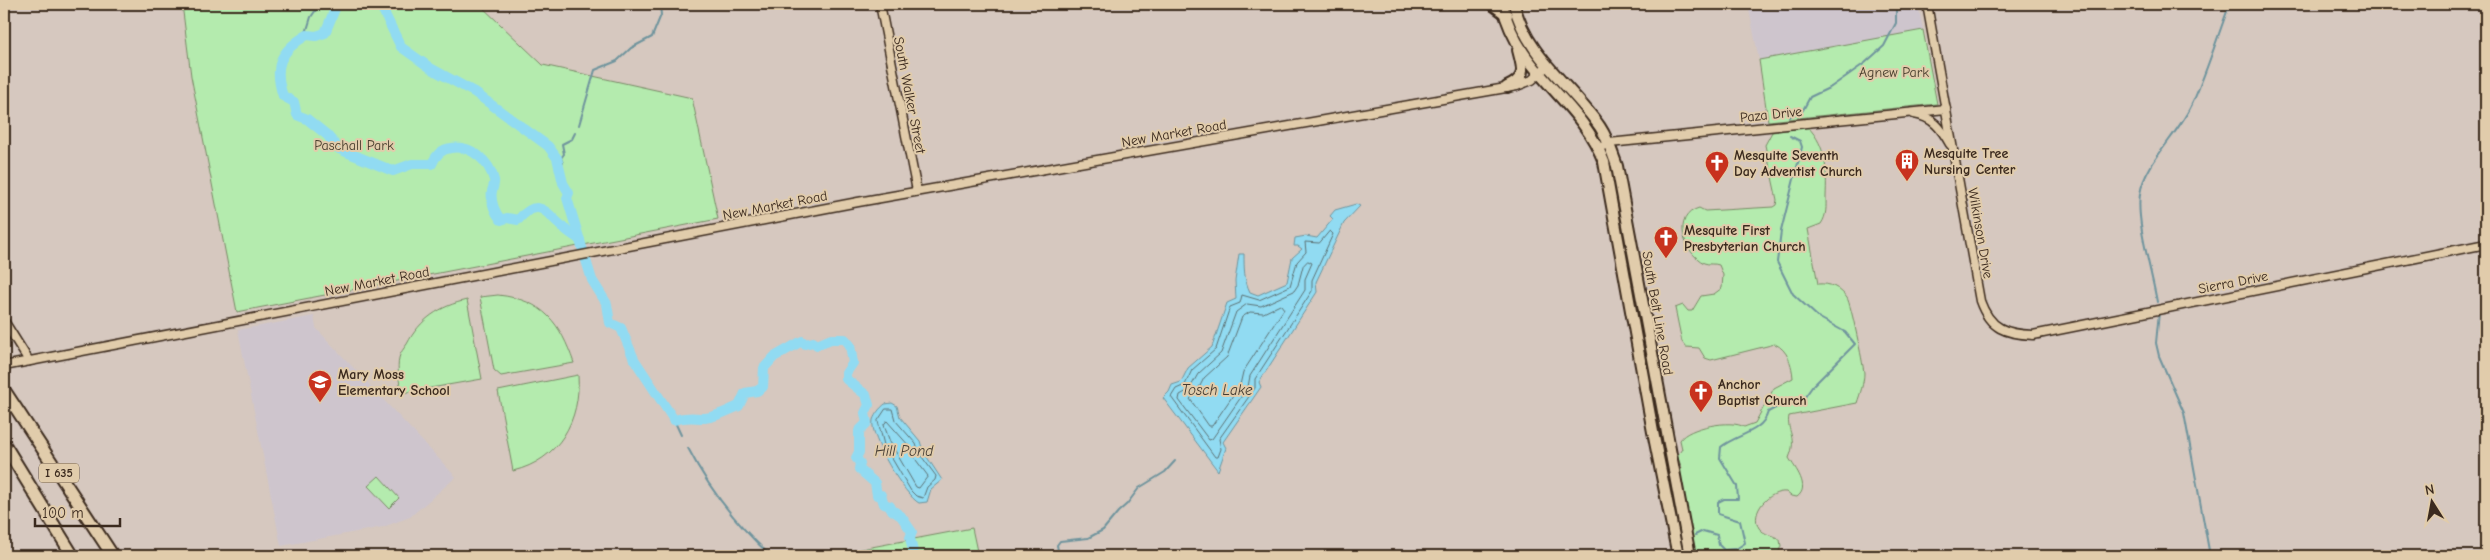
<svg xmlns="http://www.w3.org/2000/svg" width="2490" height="560" viewBox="0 0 2490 560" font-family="'Comic Neue',sans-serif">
<rect width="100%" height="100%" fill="#d6c8bf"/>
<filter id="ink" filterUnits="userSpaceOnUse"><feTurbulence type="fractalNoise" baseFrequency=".02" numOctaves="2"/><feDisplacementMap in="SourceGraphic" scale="10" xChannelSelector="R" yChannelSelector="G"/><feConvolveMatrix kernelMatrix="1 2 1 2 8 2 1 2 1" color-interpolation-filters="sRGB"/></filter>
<g filter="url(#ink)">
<g fill="#cec5cd">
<path d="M1748,4H1918L1923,30L1759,60Z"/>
<path d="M314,316L316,328L456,477L410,517L383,527L281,546L238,330Z"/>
</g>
<g fill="#b4ebae" stroke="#788a66">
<path d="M182,4H479L543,65L692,98L718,219L237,312L191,76Z"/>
<path d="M1923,30L1937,104L1768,121L1759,60Z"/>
<path d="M1808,127C1827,147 1827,171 1826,197C1826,207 1827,215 1821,224L1808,229L1818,284C1830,283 1839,287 1847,298C1851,304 1863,363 1864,373C1864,383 1860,394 1857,403L1789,416C1786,432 1798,436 1789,458C1795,468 1811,487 1797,497L1791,496L1786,492C1770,490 1749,512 1759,528C1765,536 1773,534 1780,540L1781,546L1777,556H1694L1678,475L1682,468L1677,456L1682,449L1680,440C1688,427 1732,419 1744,427L1755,423L1774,388L1793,378C1792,365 1788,350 1775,344L1711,360L1705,358L1699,348L1686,347L1682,342L1675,308L1683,305L1688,311H1692L1701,296L1714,294L1722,288L1723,275L1719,265C1714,263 1709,265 1704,263C1684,253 1671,216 1699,208L1705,211L1773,207L1776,205L1777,200L1765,145L1772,132Z"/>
<path d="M498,295C544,300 560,323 574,363L501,376L494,370L480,297Z"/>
<path d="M467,300L482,379L402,393C399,383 397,369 399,358C400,353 404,348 407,344C420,319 440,306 467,300Z"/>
<path d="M578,375C581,420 559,460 513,471L498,391Z"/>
<path d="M379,476L399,498L389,508L368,486Z"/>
<path d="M972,528L978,556H824Z"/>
</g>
<g fill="#91dbf2" stroke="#6f949d">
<path d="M1356,204L1360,206L1344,223L1316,282L1317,292L1259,382L1261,387L1223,442L1226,448L1218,471L1163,398L1169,392L1172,385L1181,382L1188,368L1212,347L1227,303L1236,299L1235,281L1239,254H1244C1244,268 1244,280 1250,292L1258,295L1287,282L1292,258L1302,249L1298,246H1294L1295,238L1306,236L1317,238L1333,219L1330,216L1335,210Z"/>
<path d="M892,403L897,406L900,417L920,441L923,451L942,480L931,489L927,502L919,503C905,496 869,437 873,420C875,414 880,408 885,404Z"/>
</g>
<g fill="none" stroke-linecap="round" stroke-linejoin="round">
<g stroke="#5d7173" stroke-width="1">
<path d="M1330,231L1333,234L1312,280V291L1255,379V388L1219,439L1221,449L1218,457H1215L1171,397L1176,389L1185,385L1192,370L1216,349L1230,307L1240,303L1242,295L1259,300L1290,286L1297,262L1306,252L1305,242L1319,243Z"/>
<path d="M1308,261L1312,263L1305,279V290L1250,376L1248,387L1212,439L1209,440L1179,400L1180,395L1189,390L1198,374L1221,353L1236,312L1247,304L1261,306L1294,291L1298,285L1303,266Z"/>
<path d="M1281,305L1284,309L1243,372L1240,385L1212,426H1209L1190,399L1197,392L1204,378L1227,357L1242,317L1250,312L1263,313Z"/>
<path d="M886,409H892L895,420L916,444L919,453L936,476L935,480L927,487L923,498L916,496L911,491L884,445L878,421Z"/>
<path d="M887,421L910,447L913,456L928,476L919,488L916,487L890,442L884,425Z"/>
</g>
<g stroke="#6f949d" stroke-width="2">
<path d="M300,40L307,30L311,17L320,4"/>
<path d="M1789,117L1803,110L1810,97L1831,87L1865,63L1884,46L1896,23V4"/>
<path d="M579,125L595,70L617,61L631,48L652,37L661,15L660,4"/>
<path d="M559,168L563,163L561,158L564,154L562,144L572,139L575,133"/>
<path d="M2157,302C2152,272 2136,223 2140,194C2145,162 2180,133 2193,102C2207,71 2217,38 2229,6"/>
<path d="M2159,312L2156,343L2159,356L2184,413L2210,556"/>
<path d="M674,420L681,435"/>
<path d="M688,448C710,491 736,524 771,556"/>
<path d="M1695,535L1703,531L1717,535L1719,545L1724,550L1736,549L1745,543L1740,521L1718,514V502L1724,499H1738L1737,486L1720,458L1721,447C1737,434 1762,433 1768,412L1779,406L1802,401L1812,387L1855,344L1845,332L1818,317L1793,294L1777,262L1781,231L1802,147L1800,141L1790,136"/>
<path d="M1059,556L1057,545L1060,541L1088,538L1103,530L1118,512L1127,504L1139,488L1165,472L1175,461"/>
</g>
<g stroke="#91dbf2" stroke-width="10">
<path d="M337,4L325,33L316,36L307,35C280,51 273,66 283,96L294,102L297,115L307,119L327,135L339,149L393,171L412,164H432C436,155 441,149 451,148C472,145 489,161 494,180C495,184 493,187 492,191C490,201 495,213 501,220L507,218L518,220C539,196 546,213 564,228C569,233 575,236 580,240"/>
<path d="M380,4L401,47L432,69L474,92L548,146L557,158L563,183L569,193L567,198L592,280L607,304L610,323L621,328L634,359L674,420C687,416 692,418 705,418C717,417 729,410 739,406L745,393L757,391L763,387L764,368L774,357L802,341L805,344L813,342L817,345L831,339H845L850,345L853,363L846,373V379L866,395L869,405L865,413L867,423L859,431V452L856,458L860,463L859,469L875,483L877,495H881L884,504L890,506L892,510L901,516L912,532L910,538L914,556"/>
</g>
<defs>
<g id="minor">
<path d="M880,4L917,191"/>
<path d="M1927,4L1980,301C1990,329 2006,334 2033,335L2486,244"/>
<path d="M1914,114C1933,117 1941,128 1950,144"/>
<path d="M1599,148L1609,143L1946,109"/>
<path d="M4,321L29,361"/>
<path d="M4,366L858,202L1517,86L1532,80L1547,66"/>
</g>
<g id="major">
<path d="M1492,4L1507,15"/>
<path d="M1502,4C1519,76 1579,97 1604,162L1653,432L1678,556"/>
<path d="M1514,4C1526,56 1571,85 1600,127C1608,139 1612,152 1617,166L1690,556"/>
<path d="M1507,87C1527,78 1523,69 1518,50"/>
</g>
<g id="highway">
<path d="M4,390L113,556"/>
<path d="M4,444L73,556"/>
</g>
</defs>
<use href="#minor" stroke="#3b2a1e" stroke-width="11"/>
<use href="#major" stroke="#3b2a1e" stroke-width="14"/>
<use href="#highway" stroke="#3b2a1e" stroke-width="15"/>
<use href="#minor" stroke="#e1ccab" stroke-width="8"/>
<use href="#major" stroke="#e1ccab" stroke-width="10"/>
<use href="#highway" stroke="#e1ccab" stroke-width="11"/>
</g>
</g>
<defs>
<symbol id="building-pin" viewBox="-11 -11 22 30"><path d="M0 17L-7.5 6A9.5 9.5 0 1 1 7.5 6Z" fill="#c8321e" stroke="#e1ccab"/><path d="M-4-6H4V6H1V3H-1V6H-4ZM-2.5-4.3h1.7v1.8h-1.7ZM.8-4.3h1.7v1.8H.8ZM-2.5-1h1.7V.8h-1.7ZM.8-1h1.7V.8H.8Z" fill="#fff"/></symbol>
<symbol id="church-pin" viewBox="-11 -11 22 30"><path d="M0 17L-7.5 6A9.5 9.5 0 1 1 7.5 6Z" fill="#c8321e" stroke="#e1ccab"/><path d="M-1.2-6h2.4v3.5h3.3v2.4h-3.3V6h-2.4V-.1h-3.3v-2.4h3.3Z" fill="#fff"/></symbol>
<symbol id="school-pin" viewBox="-11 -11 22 30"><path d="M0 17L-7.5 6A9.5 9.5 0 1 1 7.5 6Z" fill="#c8321e" stroke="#e1ccab"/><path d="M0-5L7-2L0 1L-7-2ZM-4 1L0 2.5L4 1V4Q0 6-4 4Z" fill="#fff"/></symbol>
</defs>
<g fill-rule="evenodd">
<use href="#building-pin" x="1893" y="147" width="28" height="38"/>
<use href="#church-pin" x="1703" y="149" width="28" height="38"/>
<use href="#church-pin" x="1652" y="224" width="28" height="38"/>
<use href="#school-pin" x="306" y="368" width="28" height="38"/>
<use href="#church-pin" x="1687" y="378" width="28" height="38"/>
</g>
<g text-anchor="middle" stroke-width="4" stroke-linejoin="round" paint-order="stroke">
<rect fill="#e1ccab" stroke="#6d5b48" stroke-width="1" x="39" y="463.5" width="40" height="19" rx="4"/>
<g font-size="12" font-weight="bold" fill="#3b2a1e">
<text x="59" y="477">I 635</text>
</g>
<g font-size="14" fill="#473d2c" stroke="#e1ccab">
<text x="1894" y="77">Agnew Park</text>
<text x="354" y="150">Paschall Park</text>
</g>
<g font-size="14" fill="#3b2a1e" stroke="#e1ccab">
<text transform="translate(910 95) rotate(79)" y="5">South Walker Street</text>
<text transform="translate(1771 114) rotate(-6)" y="5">Paza Drive</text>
<text transform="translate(1174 133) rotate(-10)" y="5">New Market Road</text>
<text transform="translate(775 205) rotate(-11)" y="5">New Market Road</text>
<text transform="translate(1981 233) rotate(80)" y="5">Wilkinson Drive</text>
<text transform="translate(377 281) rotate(-11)" y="5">New Market Road</text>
<text transform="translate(2233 282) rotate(-11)" y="5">Sierra Drive</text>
<text transform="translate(1658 313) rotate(80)" y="5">South Belt Line Road</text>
</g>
<g font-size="14" font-weight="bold" fill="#3b2a1e" stroke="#e1ccab" text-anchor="start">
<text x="1924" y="158">Mesquite Tree<tspan x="1924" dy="16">Nursing Center</tspan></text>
<text x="1734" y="160">Mesquite Seventh<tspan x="1734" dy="16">Day Adventist Church</tspan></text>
<text x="1684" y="235">Mesquite First<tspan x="1684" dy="16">Presbyterian Church</tspan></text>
<text x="338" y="379">Mary Moss<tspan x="338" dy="16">Elementary School</tspan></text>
<text x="1718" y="389">Anchor<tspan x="1718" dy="16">Baptist Church</tspan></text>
</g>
<g font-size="15" font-style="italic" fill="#443c33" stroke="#e1ccab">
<text x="1217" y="395">Tosch Lake</text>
<text x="904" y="456">Hill Pond</text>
</g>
</g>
<rect width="2490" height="560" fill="none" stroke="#e1ccab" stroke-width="20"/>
<rect x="10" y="10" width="2470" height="540" fill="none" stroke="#3b2a1e" stroke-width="2" filter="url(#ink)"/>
<g transform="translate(2432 502) rotate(349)" stroke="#e1ccab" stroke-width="4" paint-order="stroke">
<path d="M0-4L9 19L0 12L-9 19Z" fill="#3b2a1e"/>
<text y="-8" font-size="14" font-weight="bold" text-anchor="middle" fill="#3b2a1e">N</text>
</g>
<path d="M35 518v8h85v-8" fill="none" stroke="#3b2a1e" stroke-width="2.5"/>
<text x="42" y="518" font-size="15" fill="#3b2a1e" stroke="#e1ccab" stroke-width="4" paint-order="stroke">100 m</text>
</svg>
